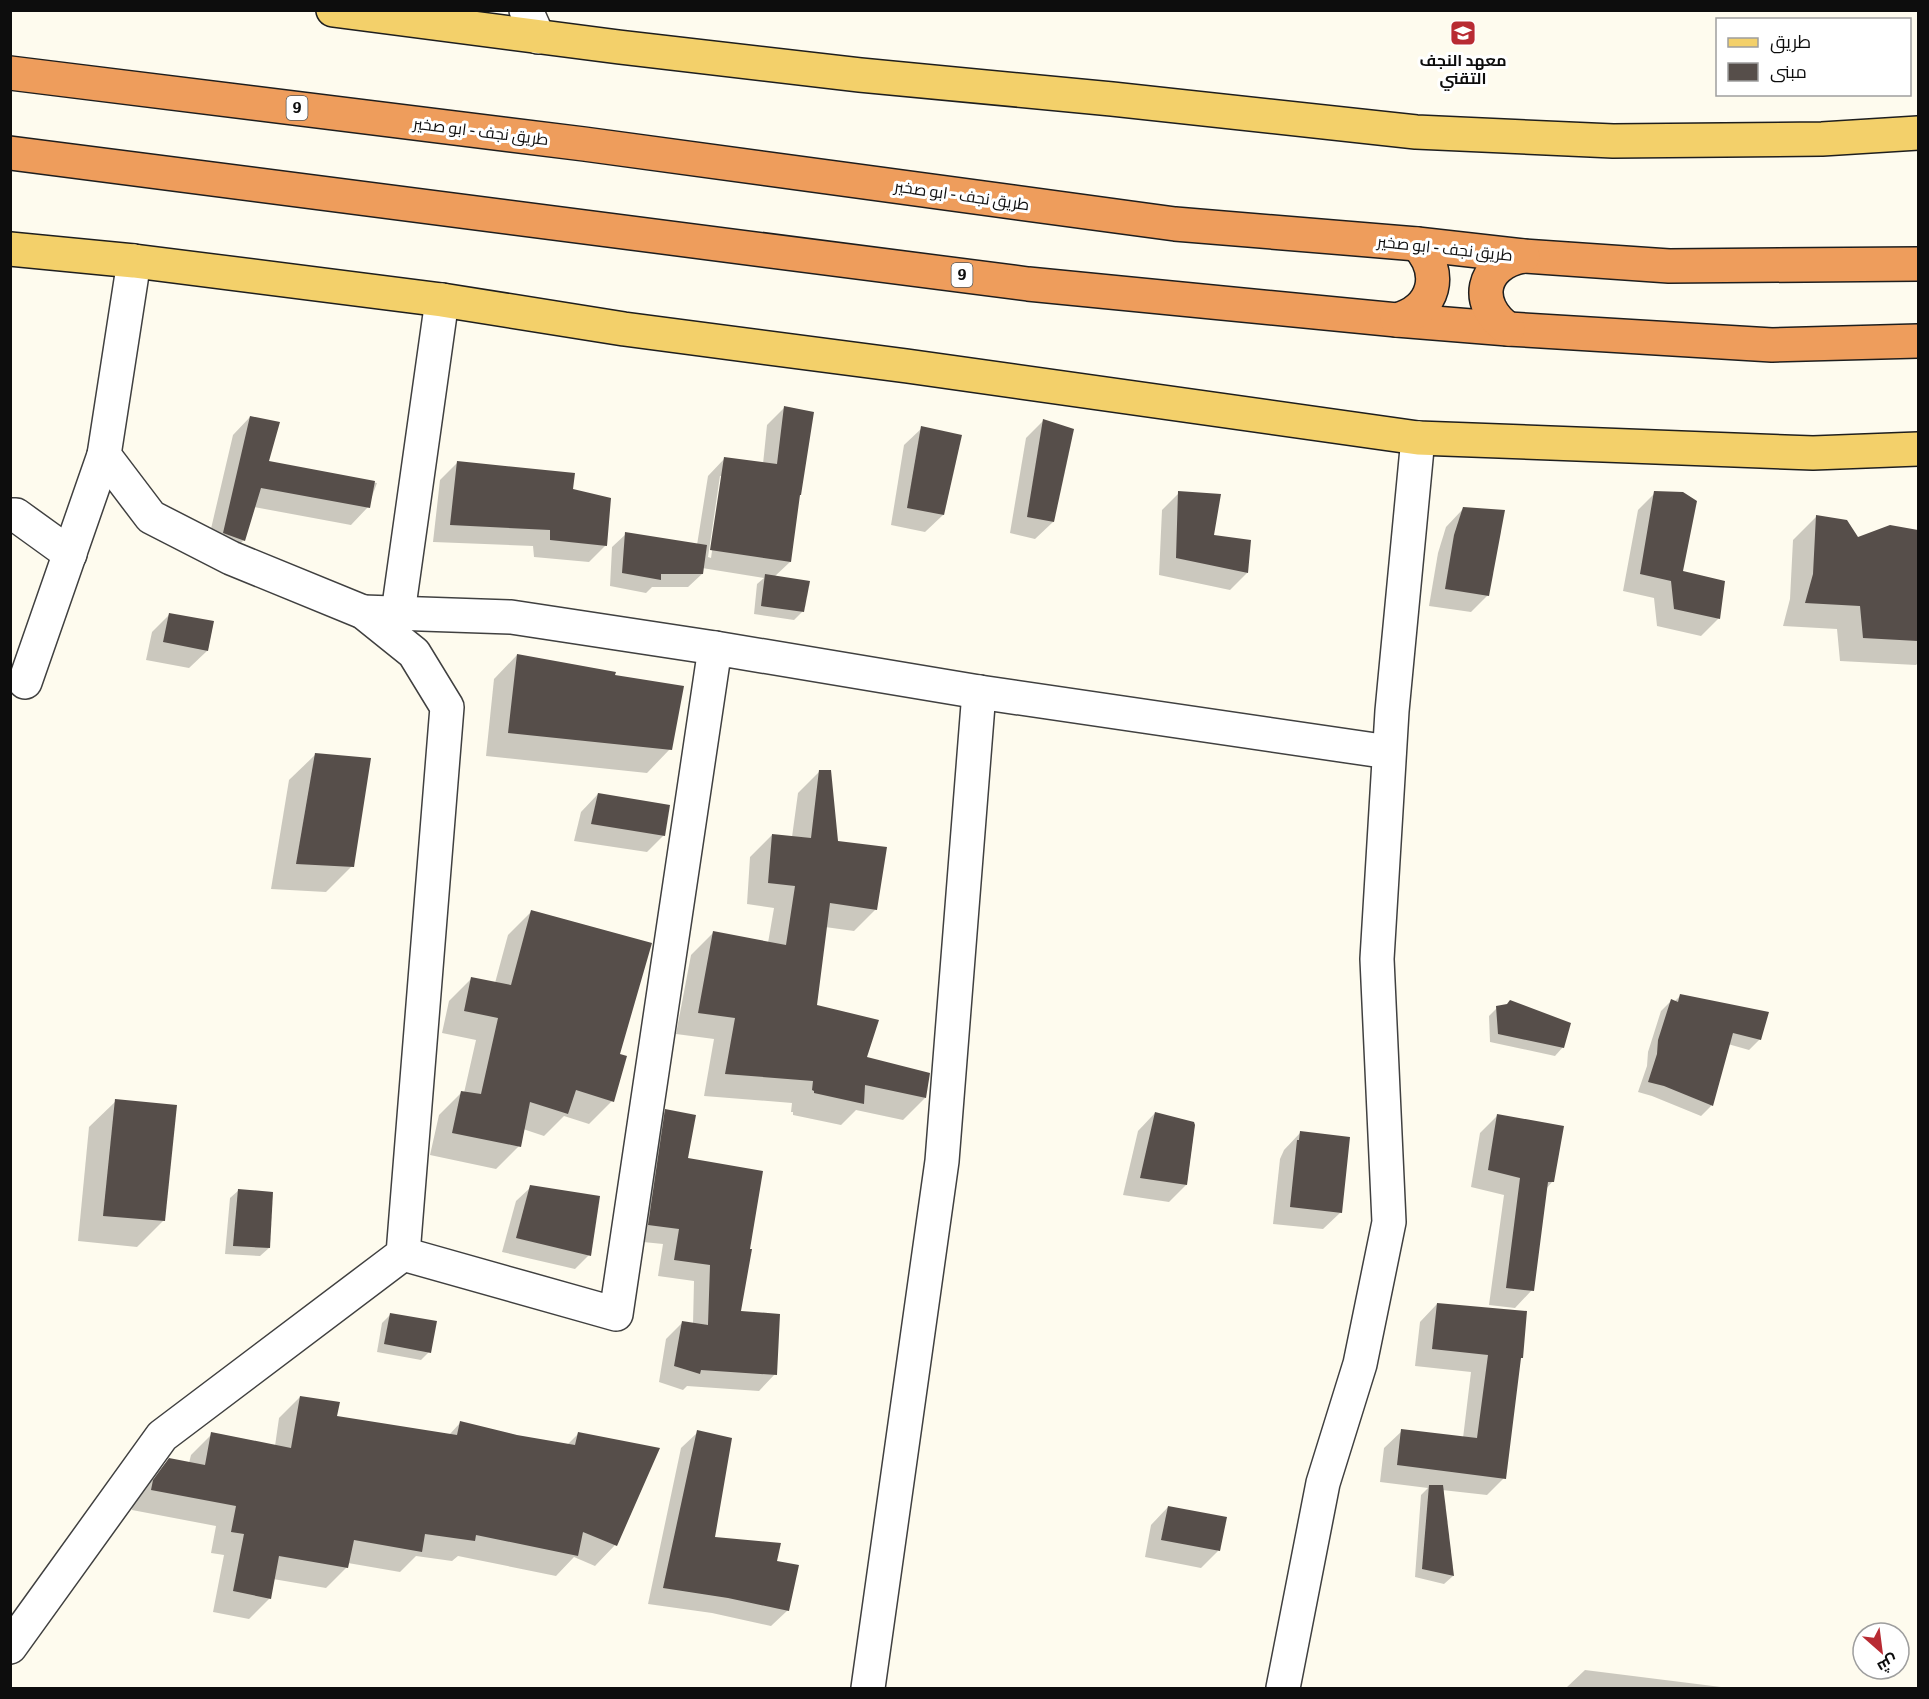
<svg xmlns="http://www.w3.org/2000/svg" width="1929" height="1699" viewBox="0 0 1929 1699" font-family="Literata,Cairo,serif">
<rect width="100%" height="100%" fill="#fefbee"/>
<g fill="#0003" fill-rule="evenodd">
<path d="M784,408L790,562L774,577L803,611L794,620L754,614L757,584L764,578L702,568V574L688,587H652L646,593L610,586L612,547L626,534L697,545L708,476L725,458L763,464L767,425ZM720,476H723L711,558L708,557Z"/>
<path d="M250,417L267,462L377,483L368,507L351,525L254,507L244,540L227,557L206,550L233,435Z"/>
<path d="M1043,421L1053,522L1035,539L1010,533L1026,438Z"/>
<path d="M922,428L943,515L925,532L891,525L904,445Z"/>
<path d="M458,462L572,490L606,545L589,562L534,557L533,546L433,542L440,480Z"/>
<path d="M1179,493L1212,536L1247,573L1230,590L1159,575L1162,510Z"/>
<path d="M1655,493L1682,573L1719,618L1701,636L1657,626L1654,598L1623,591L1638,510Z"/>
<path d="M1463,509L1488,595L1471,612L1429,606L1438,553L1446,527Z"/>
<path d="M1817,516L1858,538L1890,527L1918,531V663L1916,665L1840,661L1837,629L1783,626L1790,599L1793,540Z"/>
<path d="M170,614L207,651L189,668L146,660L152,632Z"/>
<path d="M517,655L613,676L670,749L647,773L486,756L494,679Z"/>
<path d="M316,754L352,866L326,892L271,889L289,780Z"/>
<path d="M820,771L837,843L876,909L854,931L825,927L816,1007L866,1059L925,1098L903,1120L856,1110L841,1125L793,1115V1112H791L792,1103L704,1096L714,1039L676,1034L691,955L713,933L768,943L774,908L747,904L750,857L772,835L792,837L798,793Z"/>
<path d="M598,794L664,835L647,852L574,841L581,812Z"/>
<path d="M531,912L618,1055L612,1101L589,1124L564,1116L544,1136L523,1129L519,1146L496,1169L430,1155L439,1115L462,1092L464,1093L476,1040L442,1033L449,1001L472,978L495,983L508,935Z"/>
<path d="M1680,996L1760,1039L1749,1050L1728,1044L1711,1106L1701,1116L1652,1096L1638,1092L1647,1066L1648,1052L1661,1011L1671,1001L1674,1002Z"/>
<path d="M1497,1008L1563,1047L1555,1056L1490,1042L1489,1016Z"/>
<path d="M116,1101L164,1220L137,1247L78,1241L89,1127Z"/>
<path d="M666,1111L687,1159L740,1313L775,1374L759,1391L687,1386L683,1390L659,1382L666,1339L682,1323L693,1324L694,1281L658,1276L663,1244L633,1241L650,1127Z"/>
<path d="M1155,1113L1186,1185L1169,1202L1123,1195L1138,1131Z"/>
<path d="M1498,1115L1552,1182L1546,1189L1532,1290L1515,1308L1489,1305L1504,1195L1471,1187L1480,1133Z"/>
<path d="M1301,1132L1341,1212L1323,1229L1273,1224L1280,1159L1284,1150Z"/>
<path d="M531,1187L589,1255L575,1269L502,1252L516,1201Z"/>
<path d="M239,1190L269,1248L260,1256L225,1254L230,1198Z"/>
<path d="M1437,1304L1520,1359L1504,1478L1487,1495L1442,1490L1453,1576L1444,1584L1415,1577L1421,1495L1428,1488L1380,1482L1384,1448L1402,1431L1463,1438L1471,1372L1415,1366L1420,1322Z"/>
<path d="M390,1315L429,1352L421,1360L377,1352L382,1323Z"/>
<path d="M300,1397L336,1418L449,1435L460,1423L516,1437L567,1445L578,1434L615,1545L595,1566L574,1557L556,1576L458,1556L452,1561L416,1556L400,1572L348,1563L347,1567L326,1588L273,1579L270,1598L249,1619L213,1612L224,1555L211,1553L216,1526L132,1510L133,1502L149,1480L170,1459L189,1463L191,1455L212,1434L275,1446L279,1418Z"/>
<path d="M698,1432L713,1538L775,1562L788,1610L771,1626L712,1613L648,1604L681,1448Z"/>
<path d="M1168,1507L1218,1551L1201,1568L1145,1557L1151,1525Z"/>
<path d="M1585,1670L1729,1688H1566Z"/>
</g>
<g fill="#564e4a">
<path d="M784,406L814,412L801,495H800L791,562L710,550L724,457L777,464Z"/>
<path d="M250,416L280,422L269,461L375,481L370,508L261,488L245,541L223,533Z"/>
<path d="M1043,419L1074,429L1054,522L1027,517Z"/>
<path d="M921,426L962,435L944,515L907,508Z"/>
<path d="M457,461L575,473L573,489L611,498L607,546L550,540V530L450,525Z"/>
<path d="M1178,491L1221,494L1214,535L1251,540L1248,573L1176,558Z"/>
<path d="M1654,491L1683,492L1697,501L1683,571L1725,581L1720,619L1674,609L1671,581L1640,574Z"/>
<path d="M1463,507L1505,510L1489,596L1445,589L1454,535Z"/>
<path d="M1816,515L1847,520L1858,537L1890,525L1918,530V641L1863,638L1860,606L1805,603L1813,574Z"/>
<path d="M625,532L707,545L703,574H661V580L622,573Z"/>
<path d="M765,574L810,581L804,612L761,606Z"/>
<path d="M169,613L214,621L208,651L163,642Z"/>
<path d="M517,654L616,672L615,675L684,686L672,750L508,733Z"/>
<path d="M315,753L371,758L354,867L296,864Z"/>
<path d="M819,770H831L838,841L887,847L877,910L830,903L817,1005L879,1020L867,1057L930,1073L926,1098L865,1085L864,1104L814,1093V1091L812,1090L813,1081L725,1074L735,1018L698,1013L713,931L786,945L795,886L768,883L772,834L811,838Z"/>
<path d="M598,793L670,805L665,836L591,824Z"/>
<path d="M531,910L652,943L620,1054L627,1056L614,1102L576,1090L568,1114L530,1102L521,1147L452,1133L461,1091L481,1094L498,1018L464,1011L471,977L511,985Z"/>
<path d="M1680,994L1769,1012L1761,1040L1733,1033L1713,1106L1664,1086L1648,1082L1657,1054L1658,1040L1671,999L1678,1002Z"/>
<path d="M1510,1000L1571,1023L1564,1048L1498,1034L1496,1006L1507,1004Z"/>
<path d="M115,1099L177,1105L165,1221L103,1216Z"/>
<path d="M665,1109L696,1115L688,1158L763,1171L750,1249H752L741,1311L780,1314L777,1375L701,1370L700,1374L674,1366L682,1321L708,1325L710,1265L674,1260L679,1229L648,1225Z"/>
<path d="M1155,1112L1194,1122L1195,1125L1187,1185L1140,1178Z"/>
<path d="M1497,1114L1564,1126L1554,1182H1548L1534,1291L1506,1288L1520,1178L1488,1170Z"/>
<path d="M1300,1131L1350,1137L1342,1213L1290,1207L1297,1140H1299Z"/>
<path d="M530,1185L600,1196L591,1256L516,1238Z"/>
<path d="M238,1189L273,1192L270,1248L233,1246Z"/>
<path d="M1437,1303L1527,1311L1523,1358H1521L1506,1479L1397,1465L1401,1429L1477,1438L1488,1355L1432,1349Z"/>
<path d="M390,1313L437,1321L431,1353L384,1344Z"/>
<path d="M300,1396L340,1402L337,1416L457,1435L460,1421L517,1435L575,1445L578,1432L660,1448L617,1546L583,1532L578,1556L476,1535L475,1541L425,1534L422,1552L354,1540L348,1568L279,1556L271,1599L233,1591L244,1534L231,1532L236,1506L151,1490L153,1480L169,1458L205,1465L211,1432L291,1448Z"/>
<path d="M697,1430L732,1438L715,1537L781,1543L777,1561L799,1565L789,1611L728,1598L663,1588Z"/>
<path d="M1429,1485H1443L1454,1576L1422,1569Z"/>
<path d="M1168,1506L1227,1517L1220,1551L1161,1540Z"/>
</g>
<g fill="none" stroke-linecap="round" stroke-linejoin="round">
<defs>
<g id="minor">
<path d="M526,10L538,37"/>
<path d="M10,515H16L70,554"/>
<path d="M363,612L511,617L715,648"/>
<path d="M398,613L442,300"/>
<path d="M25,682L104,455"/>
<path d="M403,1254L616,1314L715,648L979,692L1389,752"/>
<path d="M10,1647L162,1436L403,1254L447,707L414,653L363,612L231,558L151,517L104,455L134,261"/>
<path d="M868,1688L942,1161L979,692"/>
<path d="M1283,1688L1323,1483L1360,1364L1389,1222L1377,959L1392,711L1418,438"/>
</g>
<g id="major">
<path d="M333,10L619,47L860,75L1112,99L1416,132L1613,141L1822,139L1918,133"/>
<path d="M10,249L134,261L442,300L624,329L907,366L1418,438L1813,453L1918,449"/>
</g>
<g id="highway">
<path d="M10,73L584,144L1175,224L1417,244L1523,256L1669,266L1918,264"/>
<path d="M10,153L1028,284L1397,320L1508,329L1772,345L1918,341"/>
<path d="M1397,320C1435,309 1444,273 1417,244"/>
<path d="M1508,329C1473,304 1481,264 1523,256"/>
</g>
</defs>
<use href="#minor" stroke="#404040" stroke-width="36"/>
<use href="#major" stroke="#1e1e1e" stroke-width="36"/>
<use href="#highway" stroke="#1e1e1e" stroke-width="36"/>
<use href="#minor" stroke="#fff" stroke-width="33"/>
<use href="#major" stroke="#f3d06a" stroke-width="33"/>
<use href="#highway" stroke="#ee9d5c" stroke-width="33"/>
</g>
<defs>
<symbol id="university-square" viewBox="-11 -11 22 22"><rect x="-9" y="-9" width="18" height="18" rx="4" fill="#b82b33" stroke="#fff"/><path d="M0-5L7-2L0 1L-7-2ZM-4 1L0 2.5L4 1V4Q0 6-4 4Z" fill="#fff"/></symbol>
</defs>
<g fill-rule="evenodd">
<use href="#university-square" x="1448" y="18" width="30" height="30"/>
</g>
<g text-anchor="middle" stroke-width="6" stroke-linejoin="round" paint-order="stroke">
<g fill="#fff" stroke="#565656" stroke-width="1.5">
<rect x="286.5" y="96" width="21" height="24" rx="4.5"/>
<rect x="951.5" y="263" width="21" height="24" rx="4.5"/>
</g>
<g font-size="15" font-weight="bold" fill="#0d0d0d">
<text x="297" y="113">9</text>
<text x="962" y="280">9</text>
</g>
<g font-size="16" font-weight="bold" fill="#0d0d0d" stroke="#fff">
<text x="1463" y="66">معهد النجف<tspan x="1463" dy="18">التقني</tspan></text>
</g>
<g font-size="16" fill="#0d0d0d" stroke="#fff">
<text transform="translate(481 131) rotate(7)" y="6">طريق نجف - ابو صخير</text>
<text transform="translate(962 195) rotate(8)" y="6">طريق نجف - ابو صخير</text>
<text transform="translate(1445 248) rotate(6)" y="6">طريق نجف - ابو صخير</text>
</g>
</g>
<rect width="1929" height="1699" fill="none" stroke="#0d0d0d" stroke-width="24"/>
<rect x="1716" y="18" width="195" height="78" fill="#ffffff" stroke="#9e9e9e" stroke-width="1.5"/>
<rect x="1728" y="38" width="30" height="9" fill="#f3d06a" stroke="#9e9e9e" stroke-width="1.5"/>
<text x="1770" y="48" font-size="18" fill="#0d0d0d">طريق</text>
<rect x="1728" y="63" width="30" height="18" fill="#564e4a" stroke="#9e9e9e" stroke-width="1.5"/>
<text x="1770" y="78" font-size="18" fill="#0d0d0d">مبنى</text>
<g transform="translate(1881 1651) rotate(152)"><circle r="28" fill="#ffffff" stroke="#9e9e9e" stroke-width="1.5"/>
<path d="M0-4.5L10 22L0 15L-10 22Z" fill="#b82b33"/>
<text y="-9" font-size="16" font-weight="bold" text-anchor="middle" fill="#0d0d0d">ش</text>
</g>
</svg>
